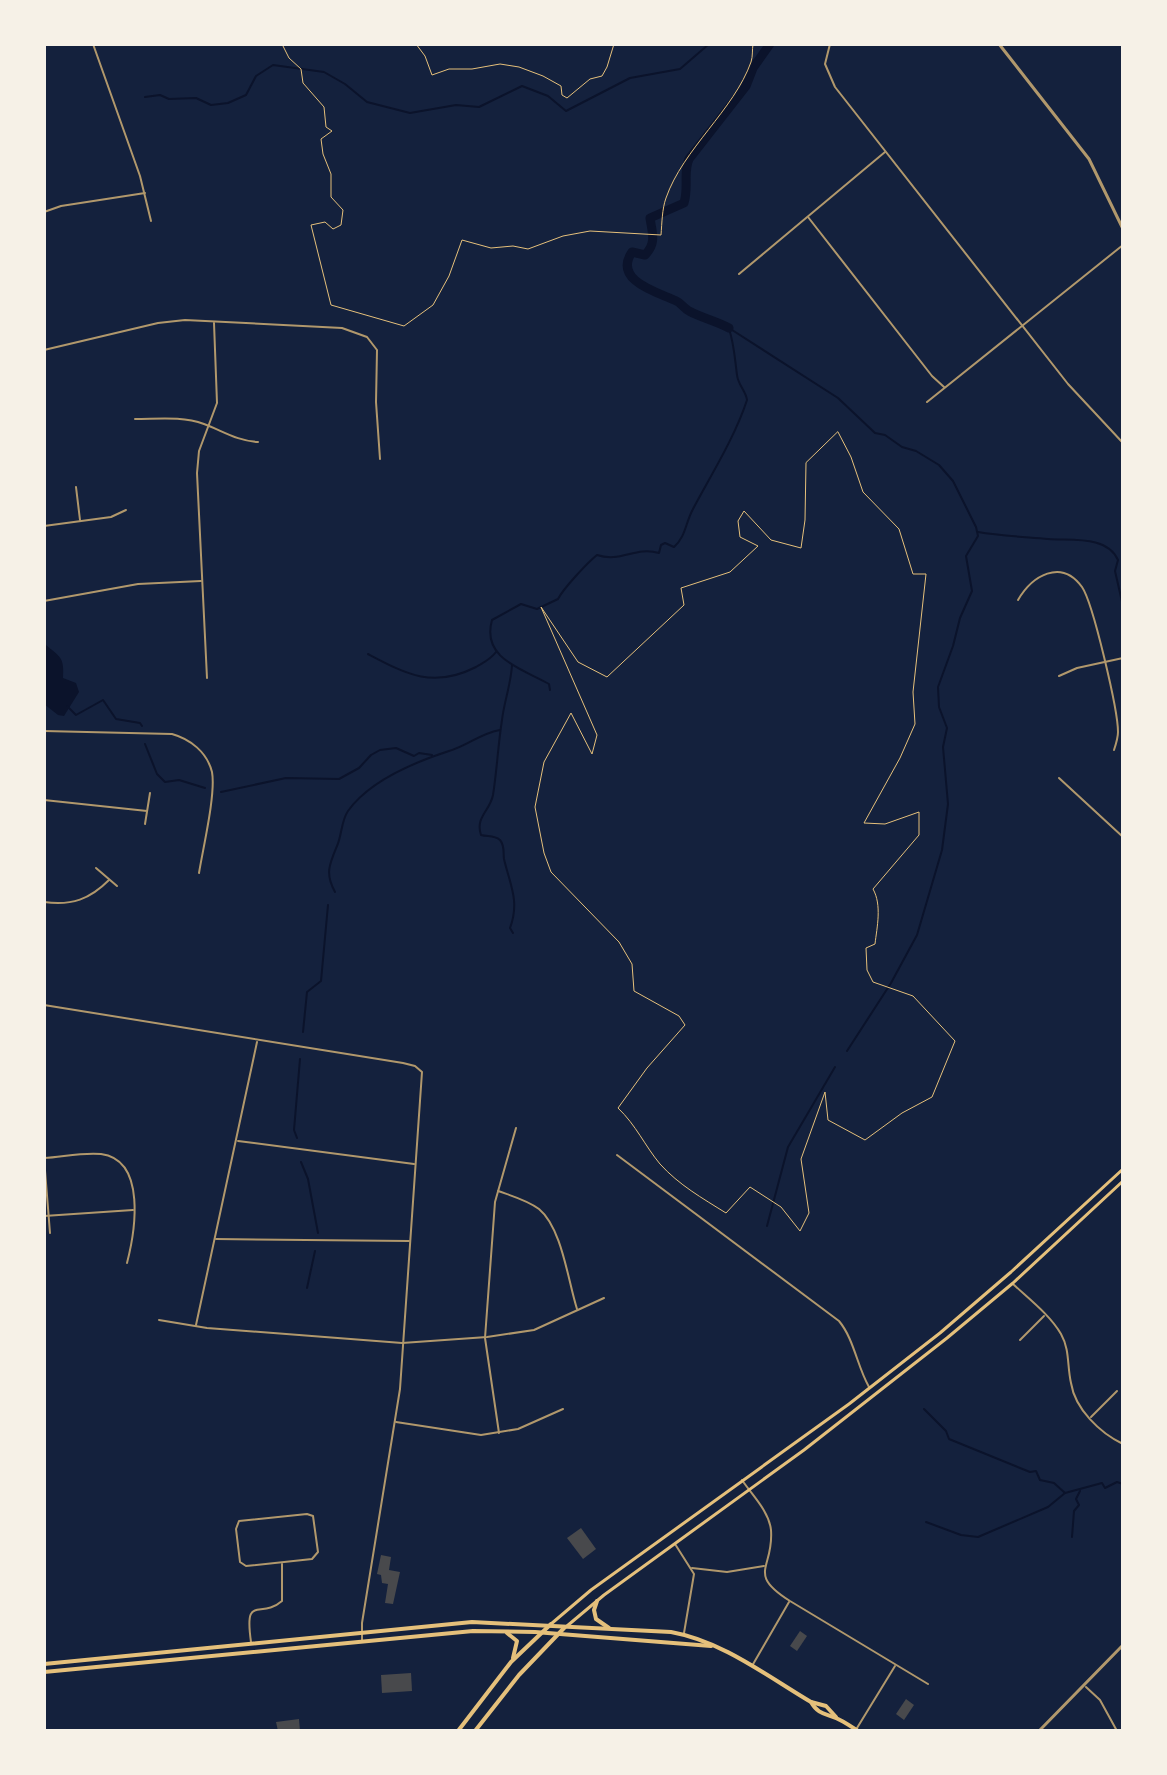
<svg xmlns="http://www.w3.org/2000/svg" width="1167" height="1775" viewBox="0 0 1167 1775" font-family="Montserrat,sans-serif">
<rect width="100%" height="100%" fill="#14213d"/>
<path fill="#0b132b" d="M44,643C57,656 65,654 63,678L76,683L79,692L64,716L58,715L44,704Z"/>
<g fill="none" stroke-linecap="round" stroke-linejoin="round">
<g stroke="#0b132b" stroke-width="2">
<path d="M145,97L160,95L169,99L196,98L211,105L228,103L246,95L256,76L273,65L324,72L345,84L367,102L410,113L456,105L479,107L522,86L548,96L566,111L630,78L680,69L709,44"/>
<path d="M729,328L838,398L875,433L885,435L902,447L916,451L939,465L953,481L976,527L978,536L966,556L972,591L960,618L953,646L938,687L939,707L947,728L943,747L948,804L942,850L917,935L891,983L847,1051"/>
<path d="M978,532C1001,536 1026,537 1048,539C1071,541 1107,535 1118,560L1115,571L1123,606"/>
<path d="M368,654C406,674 433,689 476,667C484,662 490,660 496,652"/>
<path d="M512,665C511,684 504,702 502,720C498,745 497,770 493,795C490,811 475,817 481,835C488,837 494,835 500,840C505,846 503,852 504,859C510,885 520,901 510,928L513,933"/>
<path d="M550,690L549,684C523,669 481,659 492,620L521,604L537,609L558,599C563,589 587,563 597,555C621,563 635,546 659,553L661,545L665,543L674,547C686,536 685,524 693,509C711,475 735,437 747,400C746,391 738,385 737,375C735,360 734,343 729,329"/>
<path d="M67,706L76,715L103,700L116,719L140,723L142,726"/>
<path d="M145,744L157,774L165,782L179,780L205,788"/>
<path d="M221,792L286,778L339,779L359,768L371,755L380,750L396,748L414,756L419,753L432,755"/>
<path d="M335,892C325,874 329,865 337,846C342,835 341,821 348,811C370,780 415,762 449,751C467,746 481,733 500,730"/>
<path d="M303,1032L307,992L321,981L328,905"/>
<path d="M297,1138L294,1130L300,1059"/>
<path d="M301,1162L308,1179L318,1233"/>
<path d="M767,1226L788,1147L835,1067"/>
<path d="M307,1288L315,1251"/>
<path d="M924,1409L946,1431L949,1439L1030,1472L1036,1471L1040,1480L1054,1483L1065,1493"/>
<path d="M926,1522L961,1535L978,1537L1048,1507L1065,1493L1102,1483L1105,1488L1117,1482L1123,1484"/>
<path d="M1072,1537L1074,1511L1079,1505L1076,1499L1080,1491"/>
</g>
<path stroke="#0b132b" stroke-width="9" d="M729,328C716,321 702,318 689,311C683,308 681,302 674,300C656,292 613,280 632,252L645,255C657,243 652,232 650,218L684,203C689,187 683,172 689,159L746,86L753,68L770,44"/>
</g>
<g fill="#48494c">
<path d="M581,1528L596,1549L583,1559L567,1538Z"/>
<path d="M381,1555L391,1557L389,1570L400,1572L393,1604L385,1603L388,1584L382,1583L381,1575L377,1574Z"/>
<path d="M800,1631L807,1636L797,1651L790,1646Z"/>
<path d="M411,1673L412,1691L382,1693L381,1675Z"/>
<path d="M906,1699L914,1705L904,1720L896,1714Z"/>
<path d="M299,1719L300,1731H278L276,1722Z"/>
</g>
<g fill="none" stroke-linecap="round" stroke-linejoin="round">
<g stroke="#e5c07b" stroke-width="1">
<path d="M282,44L289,58L301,69L303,83L324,107L326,127L332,131L321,139L323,154L331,174V197L343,210L341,225L333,229L325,222L311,225L331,305L404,326L433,305L449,276L462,240L491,248L513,246L528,249L563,236L590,231L661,235C662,223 662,209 666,198C683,149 734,110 751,62C753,56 752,50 753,44"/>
<path d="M416,44L425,56L432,75L449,69H472L500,64L519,67L543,76L561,86L562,95L567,98L590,79L602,76L607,67L614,44"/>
<path d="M838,432L851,457L863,492L899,529L913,574H926L913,692L915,724L900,758L864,823L885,824L919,812V835L873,889C882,905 877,927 875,944L866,948L867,970L873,982L913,996L955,1041L932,1097L902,1113L865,1140L828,1120L825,1092L801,1159L809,1213L800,1231L781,1207L750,1187L726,1213C702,1198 679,1185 660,1164C645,1146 636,1125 618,1108L647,1068L685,1025L679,1016L634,991L632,964L619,942L551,872L544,853L535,807L544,762L571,713L592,754L597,735L541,607L578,662L607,677L684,605L681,588L730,572L758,546L740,537L738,521L744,511L771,540L801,548L805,520L806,463Z"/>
</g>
<g stroke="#b1986c" stroke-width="2">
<path d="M93,44L140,176L151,221"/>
<path d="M830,44L825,64L835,87L1068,384L1123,443"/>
<path d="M44,212L61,206L145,193"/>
<path d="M808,217L932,376L944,387"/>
<path d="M739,274L885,152"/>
<path d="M44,350L158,323L185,320L342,328L367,337L377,350L376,402L380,459"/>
<path d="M927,402L1123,245"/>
<path d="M135,419C158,419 182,416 204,424C223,431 237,441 258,442"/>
<path d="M76,487L80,520"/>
<path d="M44,526L111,517L126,510"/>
<path d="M1018,600C1032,576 1061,558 1082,587C1093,603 1118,710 1118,732C1118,738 1116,744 1114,750"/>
<path d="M44,601L138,584L201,581"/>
<path d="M1059,676L1077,668L1123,658"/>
<path d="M207,678L197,473L199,451L217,403L214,323"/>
<path d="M44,731L172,734C190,739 207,752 212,772C216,794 203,848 199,873"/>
<path d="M1059,778L1123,837"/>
<path d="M44,800L147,811"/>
<path d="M145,824L150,793"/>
<path d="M96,868L117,886"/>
<path d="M44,902C72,906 90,899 109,880"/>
<path d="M44,1005L403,1063L415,1066L422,1072L400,1389L362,1623V1642"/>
<path d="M238,1141L414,1164"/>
<path d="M617,1155L839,1321C854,1339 857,1366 869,1387"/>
<path d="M44,1158C62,1157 83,1152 101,1154C147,1160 135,1232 127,1263"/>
<path d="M44,1158L50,1233"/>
<path d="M498,1191C512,1196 527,1200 539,1209C562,1228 568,1281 577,1309"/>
<path d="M44,1216L133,1210"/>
<path d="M216,1239L409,1241"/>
<path d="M1013,1284C1029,1299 1050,1315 1061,1334C1070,1350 1067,1366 1071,1383C1075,1409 1100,1433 1123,1444"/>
<path d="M159,1320L207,1328L402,1343L487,1337L534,1330L604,1298"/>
<path d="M196,1325L257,1042"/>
<path d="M1020,1340L1044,1316"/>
<path d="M1091,1417L1117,1391"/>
<path d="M396,1422L481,1435L518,1429L563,1409"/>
<path d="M499,1433L485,1338L495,1202L516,1128"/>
<path d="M742,1480C752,1495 769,1511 771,1530C774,1569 746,1573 790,1601L928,1684"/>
<path d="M307,1514L313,1516L318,1552L312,1559L246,1566L240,1562L236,1529L239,1521Z"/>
<path d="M675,1544L694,1574L684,1633"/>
<path d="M692,1568L727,1572L764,1566"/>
<path d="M251,1642C244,1593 260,1620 282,1601V1564"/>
<path d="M752,1666L789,1602"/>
<path d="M1086,1687L1100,1700L1117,1731"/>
<path d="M857,1728L895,1666"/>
</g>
<g stroke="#b1986c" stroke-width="3">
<path d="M999,44L1089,159L1123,229"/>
<path d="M1039,1731L1123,1645"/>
</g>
<g stroke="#e5c07b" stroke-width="3">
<path d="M551,1624L591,1590L849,1404L940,1333L1011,1272L1123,1169"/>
<path d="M567,1626L604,1595L804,1450L947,1338L1013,1283L1123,1181"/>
</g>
<g stroke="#e5c07b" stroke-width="4">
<path d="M597,1601L594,1610L596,1619L609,1628"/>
<path d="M507,1633L517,1641L513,1658"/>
<path d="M44,1664L472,1622L671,1632C722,1641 767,1676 811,1702C819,1716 827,1713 840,1720C846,1723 852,1727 858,1731"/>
<path d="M44,1672L473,1631L535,1632L711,1646"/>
<path d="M811,1702L826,1706L836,1717"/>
<path d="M458,1731L511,1662L551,1624"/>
<path d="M475,1731L519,1675L565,1627"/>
</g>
</g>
<rect width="1167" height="1775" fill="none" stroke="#f6f1e7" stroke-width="92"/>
</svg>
